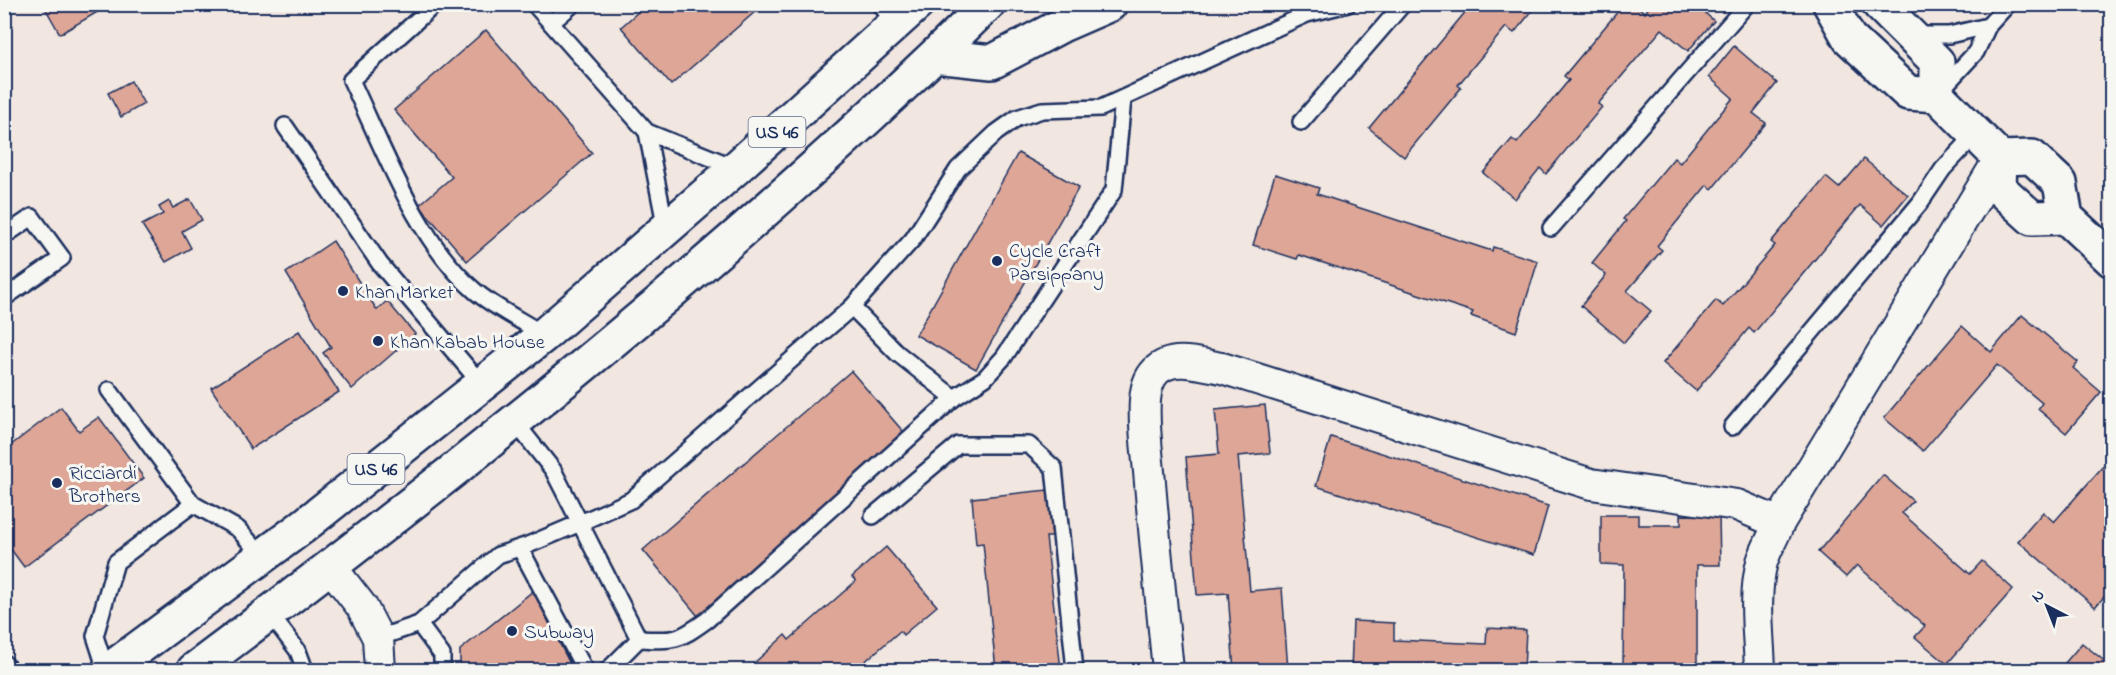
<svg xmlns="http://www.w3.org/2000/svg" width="2116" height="675" viewBox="0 0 2116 675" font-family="'Indie Flower',sans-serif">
<rect width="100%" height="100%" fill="#f1e6e0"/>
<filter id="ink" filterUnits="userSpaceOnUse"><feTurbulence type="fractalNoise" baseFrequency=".0167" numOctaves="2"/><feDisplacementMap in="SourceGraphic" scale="12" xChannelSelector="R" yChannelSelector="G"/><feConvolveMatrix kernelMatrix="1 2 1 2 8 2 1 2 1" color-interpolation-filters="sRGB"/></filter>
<g filter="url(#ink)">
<g fill="#dea696" stroke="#1b2f5e" stroke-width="1.5">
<path d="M43,4H104L106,7L60,34Z"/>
<path d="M647,4H764L671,85L621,27Z"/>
<path d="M1472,4H1538L1514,33L1506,27L1458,85L1461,88L1404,157L1369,128Z"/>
<path d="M1624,4H1635L1645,13L1651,4H1695L1714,21L1688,51L1662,29L1598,104L1602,107L1546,174L1540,168L1515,199L1483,173L1512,139L1517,143L1569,80L1564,76Z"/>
<path d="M486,30L592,153L467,261L419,205L452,177L394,110Z"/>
<path d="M1734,46L1777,83L1753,113L1766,123L1712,189L1707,185L1657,246L1662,250L1627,291L1651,311L1624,343L1581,306L1606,275L1592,263L1626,221L1623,219L1674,158L1680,163L1733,98L1709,77Z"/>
<path d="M131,81L144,104L121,117L108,93Z"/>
<path d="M1018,153L1079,187L976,369L916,335Z"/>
<path d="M1864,159L1908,195L1883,225L1860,205L1754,333L1749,328L1696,391L1663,363L1716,300L1723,306L1775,245L1771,242L1826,177L1839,188Z"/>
<path d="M1275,174L1319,188L1317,194L1492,251L1493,247L1538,261L1516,332L1471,316L1473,312L1299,255L1297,259L1253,245Z"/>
<path d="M190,199L202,220L182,231L191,248L166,262L142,225L163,214L159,207L169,201L173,208Z"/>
<path d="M333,241L377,310L387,301L415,334L352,389L323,353L331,347L286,273Z"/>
<path d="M2022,315L2078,362L2073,368L2101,392L2066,433L2038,409L2042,403L1997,365L1923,451L1884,418L1962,326L1991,352Z"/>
<path d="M299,331L339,392L251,449L211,388Z"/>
<path d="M851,371L907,436L698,616L643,550Z"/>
<path d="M1265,405L1270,453L1238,456L1250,591L1282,588L1288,670H1234L1228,593L1197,595L1186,457L1219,454L1215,410Z"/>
<path d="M61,407L79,431L99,417L144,478L24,567L4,540V436L11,445Z"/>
<path d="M1331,437L1548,506L1534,555L1316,486Z"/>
<path d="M2112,456V565L2108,569L2112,571V588L2095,607L2018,541L2043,512L2054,522Z"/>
<path d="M1883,475L1913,501L1902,513L1970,574L1982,561L2013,589L1947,664L1915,637L1925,626L1857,565L1846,577L1818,552Z"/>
<path d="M1048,490L1052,537H1046L1061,670H996L983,543L976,544L972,498Z"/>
<path d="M1601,515H1638V525H1681V515L1719,516L1720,565H1697V670H1623L1624,565L1601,564Z"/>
<path d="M886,547L937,606L903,635L900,631L855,670H757L752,665L785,635L789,640L856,581L852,577Z"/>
<path d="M533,591L572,668L567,670H460V650Z"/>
<path d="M1353,621L1394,623V640L1486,644L1487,628L1526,630L1524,670H1351Z"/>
<path d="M2082,643L2112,667V670H2059Z"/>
</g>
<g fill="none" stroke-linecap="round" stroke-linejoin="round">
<defs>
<g id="lane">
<path d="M435,4L351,80C383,147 417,242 475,291C492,306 524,322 544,335"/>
<path d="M534,4L647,132L736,168"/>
<path d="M880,4L896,24"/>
<path d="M551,23L573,4"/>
<path d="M1914,35H1949L1988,26"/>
<path d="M1940,91L1976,52L1988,26L2008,4"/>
<path d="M1301,122L1403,4"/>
<path d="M285,126L380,264L482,385"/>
<path d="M647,132L666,229"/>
<path d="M1551,228L1747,4"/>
<path d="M4,236L32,217L62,258L4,298"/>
<path d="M852,307L897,353L954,398L985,378L1004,357L1114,190L1123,99"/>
<path d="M109,390L193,504"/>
<path d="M515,422L553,470L580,523L631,500L852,307L913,239L958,169L996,133L1017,118L1042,110L1101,108L1307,14L1348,4"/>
<path d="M1732,427L1920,203L1943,169L1976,134"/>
<path d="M873,516L958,445H1029L1054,468L1075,670"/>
<path d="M520,548L585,670"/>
<path d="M270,614L298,651L305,670"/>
<path d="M419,624L442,655V670"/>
<path d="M378,638L419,624L498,555L528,545L580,523L639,639L608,670"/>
<path d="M639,639C675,641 678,641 707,620L954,398"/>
<path d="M4,663L10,670"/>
<path d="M106,670L95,636L116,562L193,504L238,529L263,557"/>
</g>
<g id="street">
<path d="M331,567L362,607L378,638L380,670"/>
<path d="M1168,670C1162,608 1155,545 1150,483C1148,456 1143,427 1145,400C1146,389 1148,379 1156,371C1173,354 1202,365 1222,368L1591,484L1737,505L1779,523"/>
<path d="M1760,670C1759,636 1753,596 1762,562C1766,549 1774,536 1779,523L2000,158"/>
</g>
<g id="secondary">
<path d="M1830,4L1849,38L1908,93L1937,95L2000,158L2032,157L2060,183L2066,217L2112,260"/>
<path d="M1879,4L1937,62V95"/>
<path d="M2000,158L1999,188L2032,218L2066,217"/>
</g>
<g id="highway">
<path d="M935,56L992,62L1064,24L1110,4"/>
<path d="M109,670L301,528L544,335L736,168L917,4"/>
<path d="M194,670C470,463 741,246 988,4"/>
</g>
</defs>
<use href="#lane" stroke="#1b2f5e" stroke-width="20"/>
<use href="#street" stroke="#1b2f5e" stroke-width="34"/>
<use href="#secondary" stroke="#1b2f5e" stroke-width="38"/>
<use href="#highway" stroke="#1b2f5e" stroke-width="38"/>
<use href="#lane" stroke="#f6f6f2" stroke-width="15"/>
<use href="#street" stroke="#f6f6f2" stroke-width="30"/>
<use href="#secondary" stroke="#f6f6f2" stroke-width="33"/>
<use href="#highway" stroke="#f6f6f2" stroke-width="33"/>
</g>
</g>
<g fill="#1b2f5e" stroke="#f6f6f2" stroke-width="2">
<circle cx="997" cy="261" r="6"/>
<circle cx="343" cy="291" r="6"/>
<circle cx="378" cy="341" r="6"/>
<circle cx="57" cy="483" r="6"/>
<circle cx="512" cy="631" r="6"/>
</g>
<g text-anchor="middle" stroke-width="6" stroke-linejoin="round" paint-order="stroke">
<g fill="#f6f6f2" stroke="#5d6b8a" stroke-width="1.5">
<rect x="748.5" y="117" width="57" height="30" rx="4.5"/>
<rect x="347.5" y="454" width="57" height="30" rx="4.5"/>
</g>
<g font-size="18" font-weight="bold" fill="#1b2f5e">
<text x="777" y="138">US 46</text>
<text x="376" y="475">US 46</text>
</g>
<g font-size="20" fill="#1b2f5e" stroke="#f6f6f2" text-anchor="start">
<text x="1009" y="257">Cycle Craft<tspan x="1009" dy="23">Parsippany</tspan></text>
<text x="355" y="298">Khan Market</text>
<text x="390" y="348">Khan Kabab House</text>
<text x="69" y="479">Ricciardi<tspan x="69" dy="23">Brothers</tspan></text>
<text x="524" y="638">Subway</text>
</g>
</g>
<rect width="2116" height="675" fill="none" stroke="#f6f6f2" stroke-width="24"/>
<rect x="12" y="12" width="2092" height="651" fill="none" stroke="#1b2f5e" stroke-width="2" filter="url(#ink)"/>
<g transform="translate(2047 606) rotate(318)" stroke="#f6f6f2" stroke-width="4.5" paint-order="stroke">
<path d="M0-4.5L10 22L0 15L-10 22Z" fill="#1b2f5e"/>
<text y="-9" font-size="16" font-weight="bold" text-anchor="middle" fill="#1b2f5e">N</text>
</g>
</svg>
